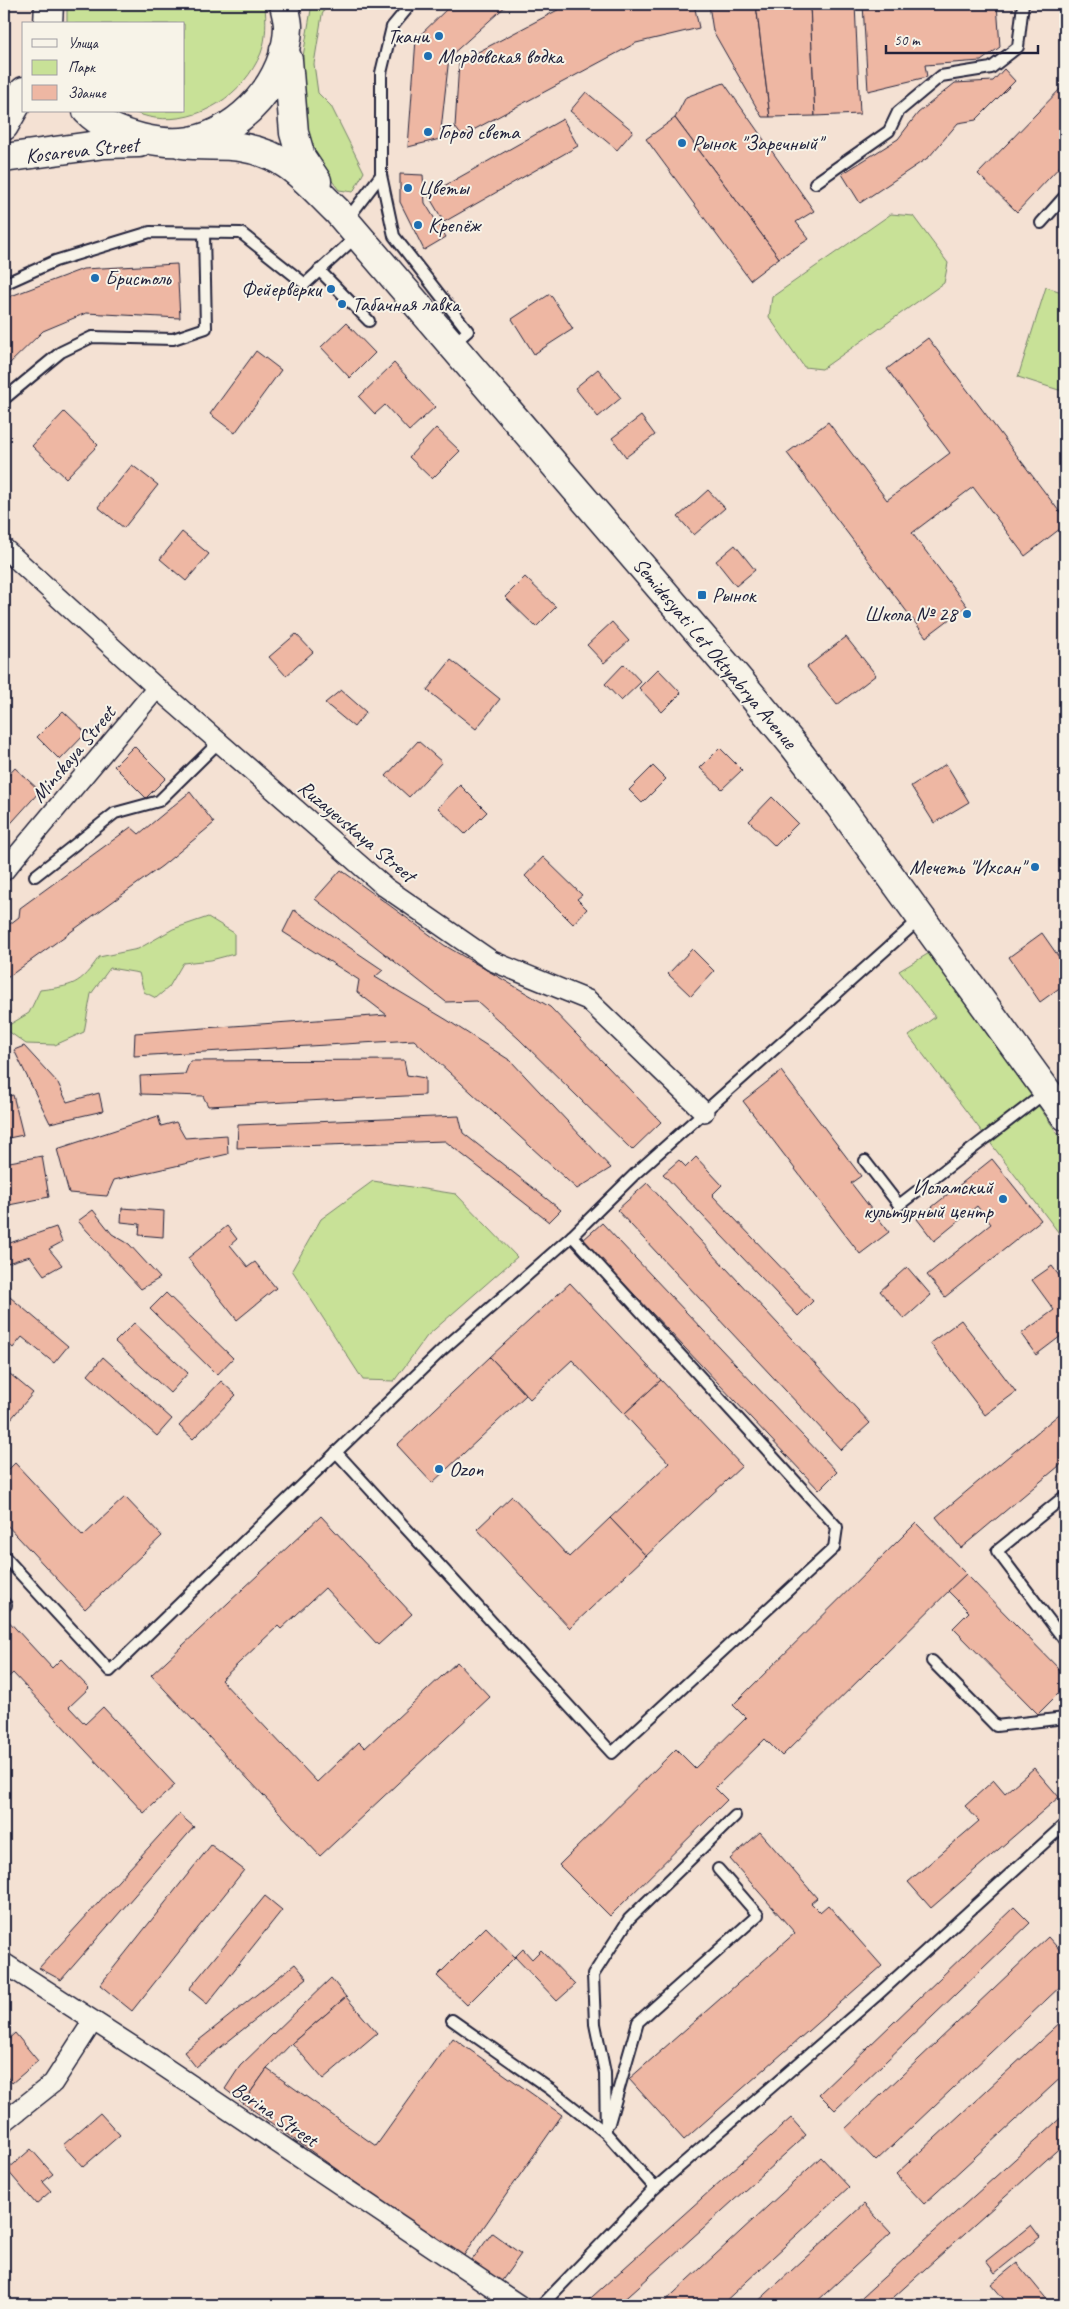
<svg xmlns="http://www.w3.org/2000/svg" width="1069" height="2309" viewBox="0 0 1069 2309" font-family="Caveat,sans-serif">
<rect width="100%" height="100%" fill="#f4e1d3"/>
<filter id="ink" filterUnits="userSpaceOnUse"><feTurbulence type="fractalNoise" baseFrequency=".02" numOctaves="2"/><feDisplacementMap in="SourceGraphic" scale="10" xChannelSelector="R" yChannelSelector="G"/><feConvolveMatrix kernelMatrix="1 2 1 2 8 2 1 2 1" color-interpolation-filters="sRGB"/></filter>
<g filter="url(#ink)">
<g fill="#c8e197" stroke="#758269">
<path d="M67,4H265C266,20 267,37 261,53C244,94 200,124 155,118C146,117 137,113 129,111H184V24H67Z"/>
<path d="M312,4H327L322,15L314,64L318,93L331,106L364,172L353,192L339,190L307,148L300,74Z"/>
<path d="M891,214L913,216L948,263L944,283L822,369L804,367L769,317L772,297Z"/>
<path d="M1046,287L1065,293V392L1018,377Z"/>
<path d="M208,917L234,933V954L211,960L183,963L169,987L156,998L144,992L139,973L110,968L91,994L84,1032L55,1045L26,1044L4,1028L29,1013L40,990C73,986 80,985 99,957L138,949L173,929Z"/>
<path d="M931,952L1065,1144V1241L909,1036L935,1017L899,971Z"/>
<path d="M373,1181L456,1194L517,1257L427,1336L394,1381L363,1380L292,1270L321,1219Z"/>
</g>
<g fill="#eeb7a3" stroke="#22223b">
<path d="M452,4H508L449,57L440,139L408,147L416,39Z"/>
<path d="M569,4H694L699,28L636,43L462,136L455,127L459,62Z"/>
<path d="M712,4H756L770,117H762L713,31L709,5Z"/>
<path d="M756,4H810L815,116L770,117Z"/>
<path d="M810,4H855L860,114L815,116Z"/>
<path d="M863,4H997L1000,47L981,61L925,65L927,77L868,91Z"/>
<path d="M1004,69L1015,81L976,120L958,123L929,157L860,203L842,174L898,139L918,113L955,83L993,81Z"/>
<path d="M724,83L814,211L796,222L809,239L779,258L675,118L686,97Z"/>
<path d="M1065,84V161L1017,212L978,174Z"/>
<path d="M586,92L633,131L617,150L570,111Z"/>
<path d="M675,118L779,258L750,280L646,139Z"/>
<path d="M563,119L578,146L444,222L428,195Z"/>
<path d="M400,174L423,175L425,203L446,237L424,250L400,202Z"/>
<path d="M177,264L180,318L86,313L43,331L4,369V303L11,296L83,269Z"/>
<path d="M550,294L573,329L534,354L512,319Z"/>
<path d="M346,323L375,353L350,378L321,347Z"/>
<path d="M928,338L1065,519V525L1025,556L973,487L912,533L967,606L926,637L787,453L828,422L887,500L950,453L887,369Z"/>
<path d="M256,351L281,370L235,433L210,414Z"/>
<path d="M394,363L435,407L409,431L385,405L375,414L359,397Z"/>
<path d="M598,369L621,398L598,417L575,388Z"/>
<path d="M64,412L98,445L66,478L32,446Z"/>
<path d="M641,416L655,435L626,457L612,438Z"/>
<path d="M436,428L460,451L432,479L409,457Z"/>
<path d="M132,465L158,485L124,528L98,507Z"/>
<path d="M708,490L725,508L694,535L678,517Z"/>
<path d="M182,532L209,554L186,581L160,559Z"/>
<path d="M735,545L755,570L736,586L716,561Z"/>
<path d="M525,577L556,607L536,627L505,597Z"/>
<path d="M612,622L629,641L604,663L587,645Z"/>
<path d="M296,634L313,652L286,676L269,657Z"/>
<path d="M846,637L876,675L837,705L807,667Z"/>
<path d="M451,660L500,699L476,729L427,690Z"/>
<path d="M624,664L641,682L621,701L605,684Z"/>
<path d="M658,669L681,693L662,712L639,688Z"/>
<path d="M341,690L366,712L354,727L325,703Z"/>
<path d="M63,711L86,733L60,760L37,737Z"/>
<path d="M418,741L442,762L409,797L386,776Z"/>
<path d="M134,746L166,778L146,798L114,766Z"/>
<path d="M720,748L742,770L722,789L700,768Z"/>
<path d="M946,764L969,802L934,823L911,786Z"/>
<path d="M653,766L666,779L642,803L629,790Z"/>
<path d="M15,768L40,791L4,831V780Z"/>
<path d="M460,785L487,812L465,834L438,808Z"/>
<path d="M190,792L214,823L162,866L4,980V916L10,924L19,917L20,908L131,827L139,834Z"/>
<path d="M772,797L798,823L775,846L749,821Z"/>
<path d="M543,857L582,895L577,899L587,909L573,924L525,876Z"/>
<path d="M341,870L444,945L550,1007L661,1122L632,1150L519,1039L477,1001L446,1002L315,899Z"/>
<path d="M294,910L383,970L375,977L447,1020L511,1061L611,1168L577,1189L414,1040L134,1056L135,1033L387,1015L357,992L359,980L283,932Z"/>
<path d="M1042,933L1065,966V984L1040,1002L1009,957Z"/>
<path d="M692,949L714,971L691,996L668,974Z"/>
<path d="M24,1046L58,1083L67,1102L99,1093L103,1111L50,1123L14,1050Z"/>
<path d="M404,1060L407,1075L425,1078V1095L208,1106L203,1096L141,1094L140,1076L185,1074L190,1061Z"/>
<path d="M781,1071L861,1176L851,1183L889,1232L860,1254L743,1101Z"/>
<path d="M13,1095L23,1135L4,1139V1097Z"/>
<path d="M158,1116L161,1126L176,1122L185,1138L227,1135L228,1154L114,1180L107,1196L69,1193L57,1149Z"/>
<path d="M459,1116L463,1133L561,1210L549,1222L445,1141L237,1148L238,1125Z"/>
<path d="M42,1156L49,1197L4,1206V1163Z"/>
<path d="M696,1157L722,1185L712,1195L813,1301L798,1316L663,1174L679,1160L686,1167Z"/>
<path d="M992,1159L1041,1220L945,1297L927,1275L991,1224L977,1206L934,1241L917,1219Z"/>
<path d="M647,1183L870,1423L841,1450L617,1210Z"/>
<path d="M122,1208L164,1211L163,1237L139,1235L140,1224L121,1222Z"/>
<path d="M93,1210L112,1234L129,1244L160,1278L141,1289L78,1221Z"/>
<path d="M602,1223L837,1472L819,1490L583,1240Z"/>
<path d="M227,1226L237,1239L230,1245L248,1267L255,1262L276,1288L237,1320L188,1258Z"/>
<path d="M56,1227L62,1242L49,1249L62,1265L44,1275L30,1256L4,1264V1245Z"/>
<path d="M1052,1266L1065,1284V1333L1036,1355L1021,1334L1054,1310L1032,1280Z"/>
<path d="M907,1267L931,1295L904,1319L880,1291Z"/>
<path d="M570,1283L661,1380L624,1414L572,1360L530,1399L490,1357Z"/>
<path d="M4,1292L68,1346L54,1363L22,1337L13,1348L4,1340Z"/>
<path d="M166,1293L233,1358L217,1375L150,1309Z"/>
<path d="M961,1320L1016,1392L985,1415L930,1343Z"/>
<path d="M134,1323L188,1373L170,1393L115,1342Z"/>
<path d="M103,1357L172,1419L157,1436L88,1375Z"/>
<path d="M490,1357L526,1395L432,1483L397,1445Z"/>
<path d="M4,1369L33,1393L10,1420L4,1414Z"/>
<path d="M661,1380L742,1466L646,1556L610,1518L669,1463L624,1414Z"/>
<path d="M221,1381L236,1395L193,1439L179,1426Z"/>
<path d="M1064,1410L1065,1461L961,1548L936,1517Z"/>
<path d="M15,1463L83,1536L125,1497L162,1536L85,1609L4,1522V1474Z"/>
<path d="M512,1496L569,1557L610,1518L646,1556L570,1628L477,1529Z"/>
<path d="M321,1516L412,1614L378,1645L325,1588L281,1629L278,1626L221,1680L317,1782L359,1742L365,1748L457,1662L490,1697L320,1856L151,1675Z"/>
<path d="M916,1523L966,1574L782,1756L765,1739L715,1788L727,1800L610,1916L559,1865L676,1749L695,1768L746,1718L733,1705Z"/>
<path d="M966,1574L1065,1675V1687L1038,1714L953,1628L969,1612L948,1591Z"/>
<path d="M4,1616L52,1668L61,1659L89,1688L69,1707L85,1724L103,1707L175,1785L144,1813L13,1673L4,1681Z"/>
<path d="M1034,1768L1059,1797L931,1908L908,1882L979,1821L965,1806L994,1780L1005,1793Z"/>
<path d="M179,1814L194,1827L61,1980L39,1968Z"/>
<path d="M760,1832L817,1898L811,1903L820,1912L828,1905L882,1966L684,2140L629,2079L795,1933L730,1859Z"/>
<path d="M211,1845L244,1870L132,2011L100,1985Z"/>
<path d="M265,1896L282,1910L207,2004L189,1989Z"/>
<path d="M1014,1907L1030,1923L835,2110L819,2094Z"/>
<path d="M486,1927L515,1957L467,2005L437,1976Z"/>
<path d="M1048,1937L1065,1956V1982L876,2161L845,2129Z"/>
<path d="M523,1949L532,1959L541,1950L575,1985L557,2001L515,1957Z"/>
<path d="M295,1964L307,1978L196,2067L184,2052Z"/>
<path d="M331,1978L346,1997L292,2043L267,2069L243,2103L225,2089L240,2066Z"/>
<path d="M346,1997L377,2033L323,2079L292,2043Z"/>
<path d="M1065,2018V2074L924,2204L896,2174Z"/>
<path d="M15,2033L38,2061L12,2083L4,2073V2043Z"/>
<path d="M453,2038L562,2115L462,2258L243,2103L267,2069L376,2146Z"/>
<path d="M100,2113L120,2135L83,2167L63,2145Z"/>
<path d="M1065,2114V2143L885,2305H853Z"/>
<path d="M791,2118L806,2135L618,2305H583Z"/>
<path d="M31,2149L53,2174L43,2182L51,2191L36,2204L7,2170Z"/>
<path d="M821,2157L849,2187L721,2305H661Z"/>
<path d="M864,2204L891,2233L813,2305H754Z"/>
<path d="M1031,2225L1040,2237L995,2273L986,2261Z"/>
<path d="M492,2233L521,2254L498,2286L469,2264Z"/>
<path d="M1017,2263L1049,2302L1045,2305H1009L991,2284Z"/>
</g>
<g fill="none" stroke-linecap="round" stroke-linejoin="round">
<defs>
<g id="service">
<path d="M381,175L394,236L468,331L452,345"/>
<path d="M815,183L889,131L898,112L941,76L991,68L1018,47L1023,4"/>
<path d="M346,221L381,175V73L392,27L411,4"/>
<path d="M1041,223L1065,196"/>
<path d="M319,270L369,321"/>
<path d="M4,284L55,261L150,232L241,233L305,284L357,236"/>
<path d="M4,399L61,352L92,337L173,339L206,328L204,233"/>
<path d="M35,876L115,813L159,801L219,742"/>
<path d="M865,1161L899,1205L1046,1092"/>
<path d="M336,1452L612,1753L834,1548L837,1527L572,1236"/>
<path d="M1065,1496L997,1551L1065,1641"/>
<path d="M4,1556L110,1671L442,1350L572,1236L637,1172L920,919"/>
<path d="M4,1603L6,1605"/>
<path d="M932,1661L996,1726L1065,1718"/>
<path d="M452,2020L550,2089L606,2133L655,2188"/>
<path d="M609,2123L638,2022L758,1915L718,1869"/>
<path d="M606,2133L605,2073L595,2024L593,1975L629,1919L735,1816"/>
<path d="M542,2305L655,2188L875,1997L1065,1824"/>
</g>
<g id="minor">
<path d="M4,548L157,688L385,887L492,961L588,1000L704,1112"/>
<path d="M4,871L157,688"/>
<path d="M4,1963L151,2058L519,2305"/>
<path d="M4,2122L53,2083L93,2021"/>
</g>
<g id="secondary">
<path d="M284,50L288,60L294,133L301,157L317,181"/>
<path d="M182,144C201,147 221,144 240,147C287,154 305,180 337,211L734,674L794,746L839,805L1065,1116"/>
</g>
<g id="primary">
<path d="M48,24L49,4"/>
<path d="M87,111C102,126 121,133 141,138C158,142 173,144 190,141C242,132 287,79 288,27C288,19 285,11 284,4"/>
<path d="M4,126L24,91"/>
<path d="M4,158L105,144L139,143"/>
</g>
</defs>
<use href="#service" stroke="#22223b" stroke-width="14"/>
<use href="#minor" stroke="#22223b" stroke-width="22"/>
<use href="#secondary" stroke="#22223b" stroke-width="31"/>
<use href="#primary" stroke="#22223b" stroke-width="31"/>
<use href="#service" stroke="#f7f3e8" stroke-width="10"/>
<use href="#minor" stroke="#f7f3e8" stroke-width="19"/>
<use href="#secondary" stroke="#f7f3e8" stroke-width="28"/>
<use href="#primary" stroke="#f7f3e8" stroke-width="28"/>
</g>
</g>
<g fill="#1f6fb2" stroke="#f7f3e8" stroke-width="2">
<circle cx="439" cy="36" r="5"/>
<circle cx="428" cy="56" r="5"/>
<circle cx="428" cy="132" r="5"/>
<circle cx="682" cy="143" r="5"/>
<circle cx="408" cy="188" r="5"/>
<circle cx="418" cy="225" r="5"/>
<circle cx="95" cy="278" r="5"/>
<circle cx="331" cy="289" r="5"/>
<circle cx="342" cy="304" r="5"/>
<rect x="697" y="590" width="10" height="10" rx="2.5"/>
<circle cx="967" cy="614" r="5"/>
<circle cx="1035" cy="867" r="5"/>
<circle cx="1003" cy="1199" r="5"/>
<circle cx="439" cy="1469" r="5"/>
</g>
<g text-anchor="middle" stroke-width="4" stroke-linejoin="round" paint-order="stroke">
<g font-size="21" fill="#22223b" stroke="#f7f3e8" text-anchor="start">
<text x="429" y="43" text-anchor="end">Ткани</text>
<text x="438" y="63">Мордовская водка</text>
<text x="438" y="139">Город света</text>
<text x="692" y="150">Рынок "Заречный"</text>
<text x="418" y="195">Цветы</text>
<text x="428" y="232">Крепёж</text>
<text x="105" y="285">Бристоль</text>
<text x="321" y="296" text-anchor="end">Фейерверки</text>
<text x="352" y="311">Табачная лавка</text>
<text x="712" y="602">Рынок</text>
<text x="957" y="621" text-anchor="end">Школа № 28</text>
<text x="1025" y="874" text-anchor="end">Мечеть "Ихсан"</text>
<text x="993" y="1194" text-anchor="end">Исламский<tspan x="993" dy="24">культурный центр</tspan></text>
<text x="449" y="1476">Ozon</text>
</g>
<g font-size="21" fill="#22223b" stroke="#f7f3e8">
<text transform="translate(82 150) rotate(-6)" y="7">Kosareva Street</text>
<text transform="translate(715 653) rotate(50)" y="7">Semidesyati Let Oktyabrya Avenue</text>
<text transform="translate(73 754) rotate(-50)" y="7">Minskaya Street</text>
<text transform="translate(357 831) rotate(40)" y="7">Ruzayevskaya Street</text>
<text transform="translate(275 2114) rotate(34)" y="7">Borina Street</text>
</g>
</g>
<rect width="1069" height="2309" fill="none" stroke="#f7f3e8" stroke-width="20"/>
<rect x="10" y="10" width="1049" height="2289" fill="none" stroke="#22223b" stroke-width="2" filter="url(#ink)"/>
<rect x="22" y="22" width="162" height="90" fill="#f7f3e8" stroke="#a29fa3"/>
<rect x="32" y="39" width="25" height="8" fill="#f7f3e8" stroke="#a29fa3"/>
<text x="68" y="48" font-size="15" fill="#22223b">Улица</text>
<rect x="32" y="60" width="25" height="15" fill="#c8e197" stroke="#a29fa3"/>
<text x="68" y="72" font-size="15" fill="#22223b">Парк</text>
<rect x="32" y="85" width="25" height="15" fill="#eeb7a3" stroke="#a29fa3"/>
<text x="68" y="98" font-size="15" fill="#22223b">Здание</text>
<path d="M886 45v8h152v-8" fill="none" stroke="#22223b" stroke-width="2.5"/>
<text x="894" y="45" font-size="15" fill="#22223b" stroke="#f7f3e8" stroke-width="4" paint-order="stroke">50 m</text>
</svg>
